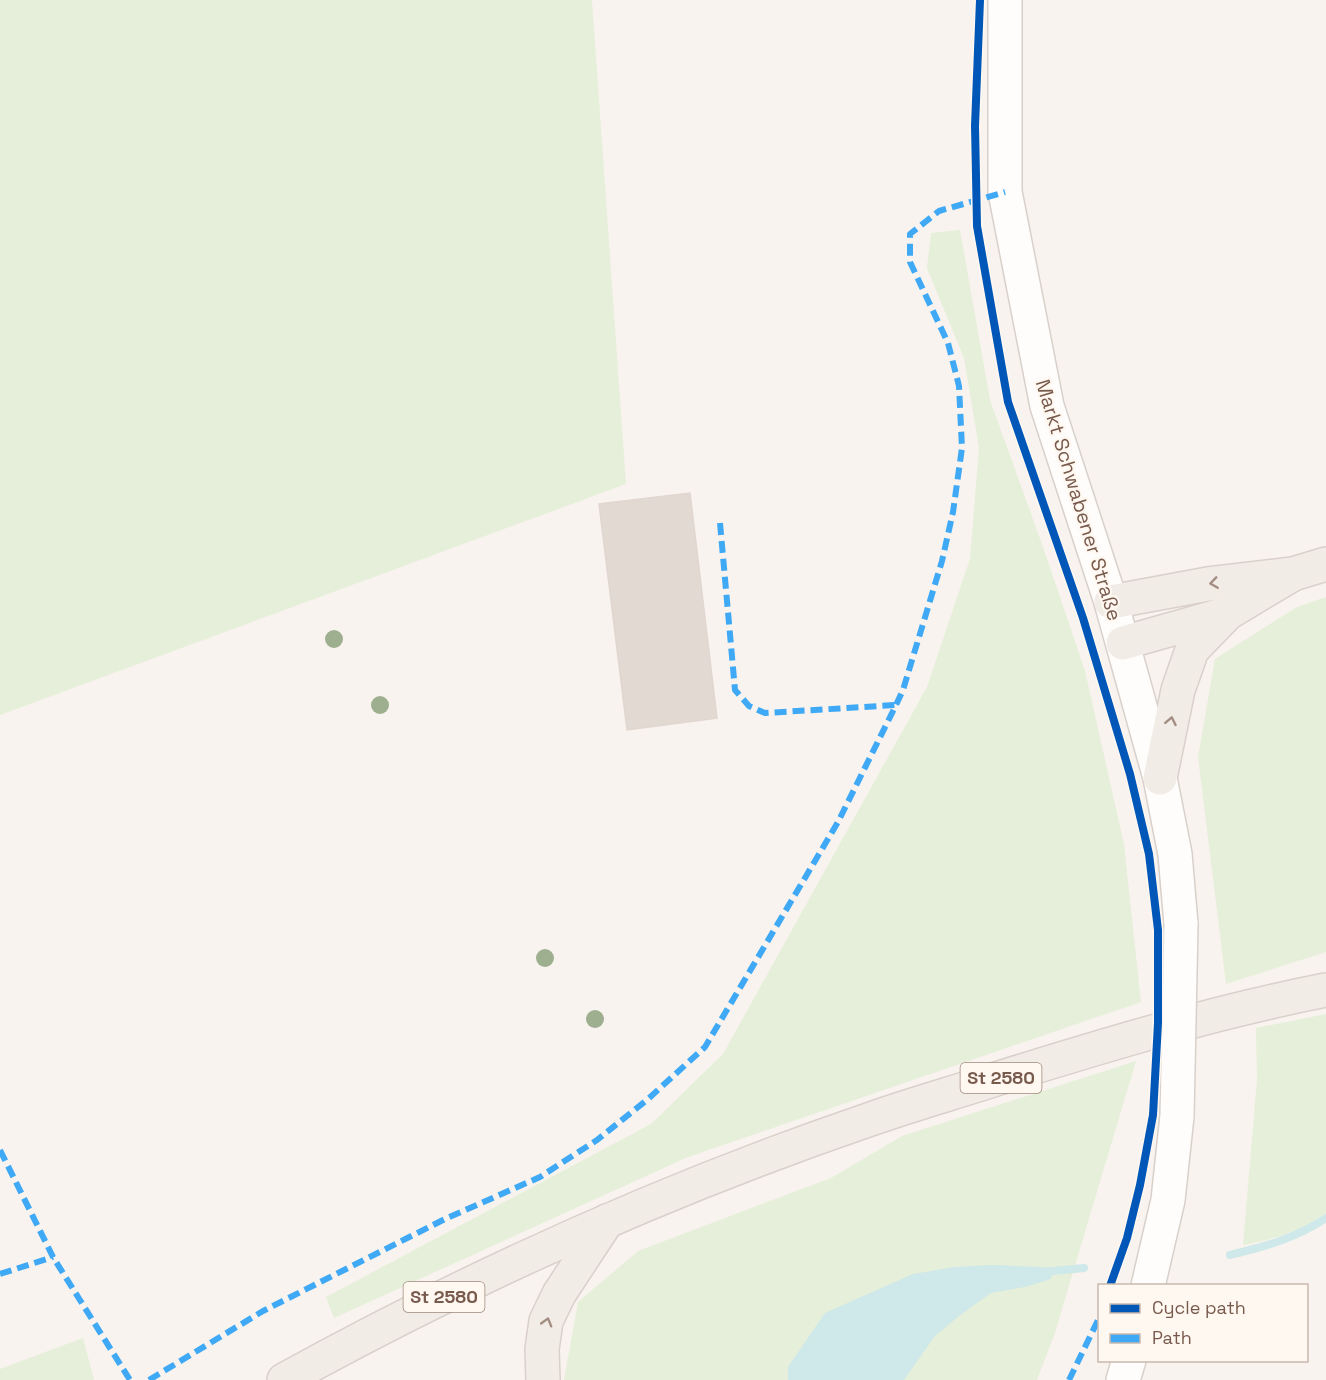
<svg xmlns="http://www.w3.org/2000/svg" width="1326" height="1380" viewBox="0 0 1326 1380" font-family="'Space Grotesk',sans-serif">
<rect width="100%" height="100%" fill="#f8f3ee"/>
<g fill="#e6efd9">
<path d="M0,0H592L626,484L0,715Z"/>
<path d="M960,230L990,400L1043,547L1085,671L1124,844L1141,1002L688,1157L334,1318L326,1297L651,1124L723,1054L927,687L970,559L979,448L964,358L927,268L931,233Z"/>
<path d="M1326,597V952L1226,984L1198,757L1215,659L1297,607Z"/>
<path d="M1326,1014V1213C1299,1232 1275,1239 1243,1245L1257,1079L1256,1028Z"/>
<path d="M1136,1061L1054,1336L1037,1380H564L578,1302L638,1251L831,1178L902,1136Z"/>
<path d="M83,1338L94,1380H0V1369Z"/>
</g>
<path fill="#cfe8e9" d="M991,1265L1040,1267L1053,1270L1051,1279L1025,1287L991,1293L959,1316L935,1336L904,1380H788V1367L825,1313L913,1274L955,1267Z"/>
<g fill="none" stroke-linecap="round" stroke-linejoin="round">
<g stroke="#cfe8e9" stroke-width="8">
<path d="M1230,1255C1264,1247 1296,1238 1326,1218"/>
<path d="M1043,1272L1084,1268"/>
</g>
</g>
<path fill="#e3d9d3" stroke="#e1d6d0" stroke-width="1.5" d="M690,493L717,718L627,730L599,504Z"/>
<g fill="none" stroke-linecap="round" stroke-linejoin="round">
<defs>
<g id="secondary">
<path d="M1005,0V192L1047,406L1111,602L1160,778L1175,854L1181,924"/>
<path d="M1148,1286L1168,1200L1177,1116"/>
<path d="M1123,1380L1129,1360"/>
</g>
<g id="trunk">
<path d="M1111,602L1208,584L1293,574L1326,564"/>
<path d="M1123,643L1225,614"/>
<path d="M1160,778L1178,690L1192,650L1228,613L1293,574"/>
<path d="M284,1380C471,1277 666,1189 868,1120C910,1105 953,1093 996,1079C1105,1045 1214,1012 1326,990"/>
<path d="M543,1380L542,1349L546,1321L559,1294L607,1221"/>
</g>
</defs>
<use href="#secondary" stroke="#d8d0ca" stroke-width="36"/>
<use href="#trunk" stroke="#dad0cb" stroke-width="36"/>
<use href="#secondary" stroke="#fefdfc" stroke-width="33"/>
<use href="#trunk" stroke="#f2ece6" stroke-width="33"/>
<defs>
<path id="secondary-bridge" d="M1177,1116L1181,924"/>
</defs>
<use href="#secondary-bridge" stroke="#d8d0ca" stroke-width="36" stroke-linecap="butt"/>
<use href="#secondary-bridge" stroke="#fefdfc" stroke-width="33"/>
<g stroke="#3fa9f5" stroke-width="6" stroke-dasharray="12 6" stroke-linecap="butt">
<path d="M720,523L735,690L749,706L765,713L896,705"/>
<path d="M0,1150L53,1257L130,1380"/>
<path d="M0,1274L53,1257"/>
<path d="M149,1380L263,1311L445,1219L540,1177L597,1140L648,1099L705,1047L838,822L896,705L903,690L942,561L953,512L962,448L959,386L948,343L910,262V234L939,211L1005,192"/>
<path d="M1069,1380L1100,1316"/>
</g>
<defs>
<path id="cycleway" d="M980,0L975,126L977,226L1008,402L1083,618L1130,774L1149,854L1158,930V1023L1153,1115L1140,1185L1127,1238L1110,1286"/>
</defs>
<use href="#cycleway" stroke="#fff8f1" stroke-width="11"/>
<use href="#cycleway" stroke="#0057b8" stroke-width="8"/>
</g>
<g fill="#9eaf8f">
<circle cx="334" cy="639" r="9"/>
<circle cx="380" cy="705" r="9"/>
<circle cx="545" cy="958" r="9"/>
<circle cx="595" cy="1019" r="9"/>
</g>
<defs><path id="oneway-chevron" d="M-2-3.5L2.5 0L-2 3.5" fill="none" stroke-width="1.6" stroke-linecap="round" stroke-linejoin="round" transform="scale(1.5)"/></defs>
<g stroke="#a38d83">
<use href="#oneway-chevron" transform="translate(1214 583) rotate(172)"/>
<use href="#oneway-chevron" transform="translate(1171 721) rotate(-79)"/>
<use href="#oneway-chevron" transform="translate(547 1322) rotate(-74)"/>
</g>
<g text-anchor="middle" stroke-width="4.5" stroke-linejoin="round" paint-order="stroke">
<g fill="#fff8f1" stroke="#a0897e" stroke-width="1.5">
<rect x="960.5" y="1063" width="81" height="30" rx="4.5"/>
<rect x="403.5" y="1282" width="81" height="30" rx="4.5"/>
</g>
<g font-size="18" font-weight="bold" fill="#785a4d">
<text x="1001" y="1084">St 2580</text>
<text x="444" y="1303">St 2580</text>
</g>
<g font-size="20" fill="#785a4d" stroke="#fff8f1">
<text transform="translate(1079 500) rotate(73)" y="7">Markt Schwabener Straße</text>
</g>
</g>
<rect x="1098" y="1284" width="210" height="78" fill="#fff8f1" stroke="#c9b9af" stroke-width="1.5"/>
<rect x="1110" y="1304" width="30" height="9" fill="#0057b8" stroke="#c9b9af" stroke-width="1.5"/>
<text x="1152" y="1314" font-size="18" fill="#785a4d">Cycle path</text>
<rect x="1110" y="1334" width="30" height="9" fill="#3fa9f5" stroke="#c9b9af" stroke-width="1.5"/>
<text x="1152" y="1344" font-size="18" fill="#785a4d">Path</text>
</svg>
